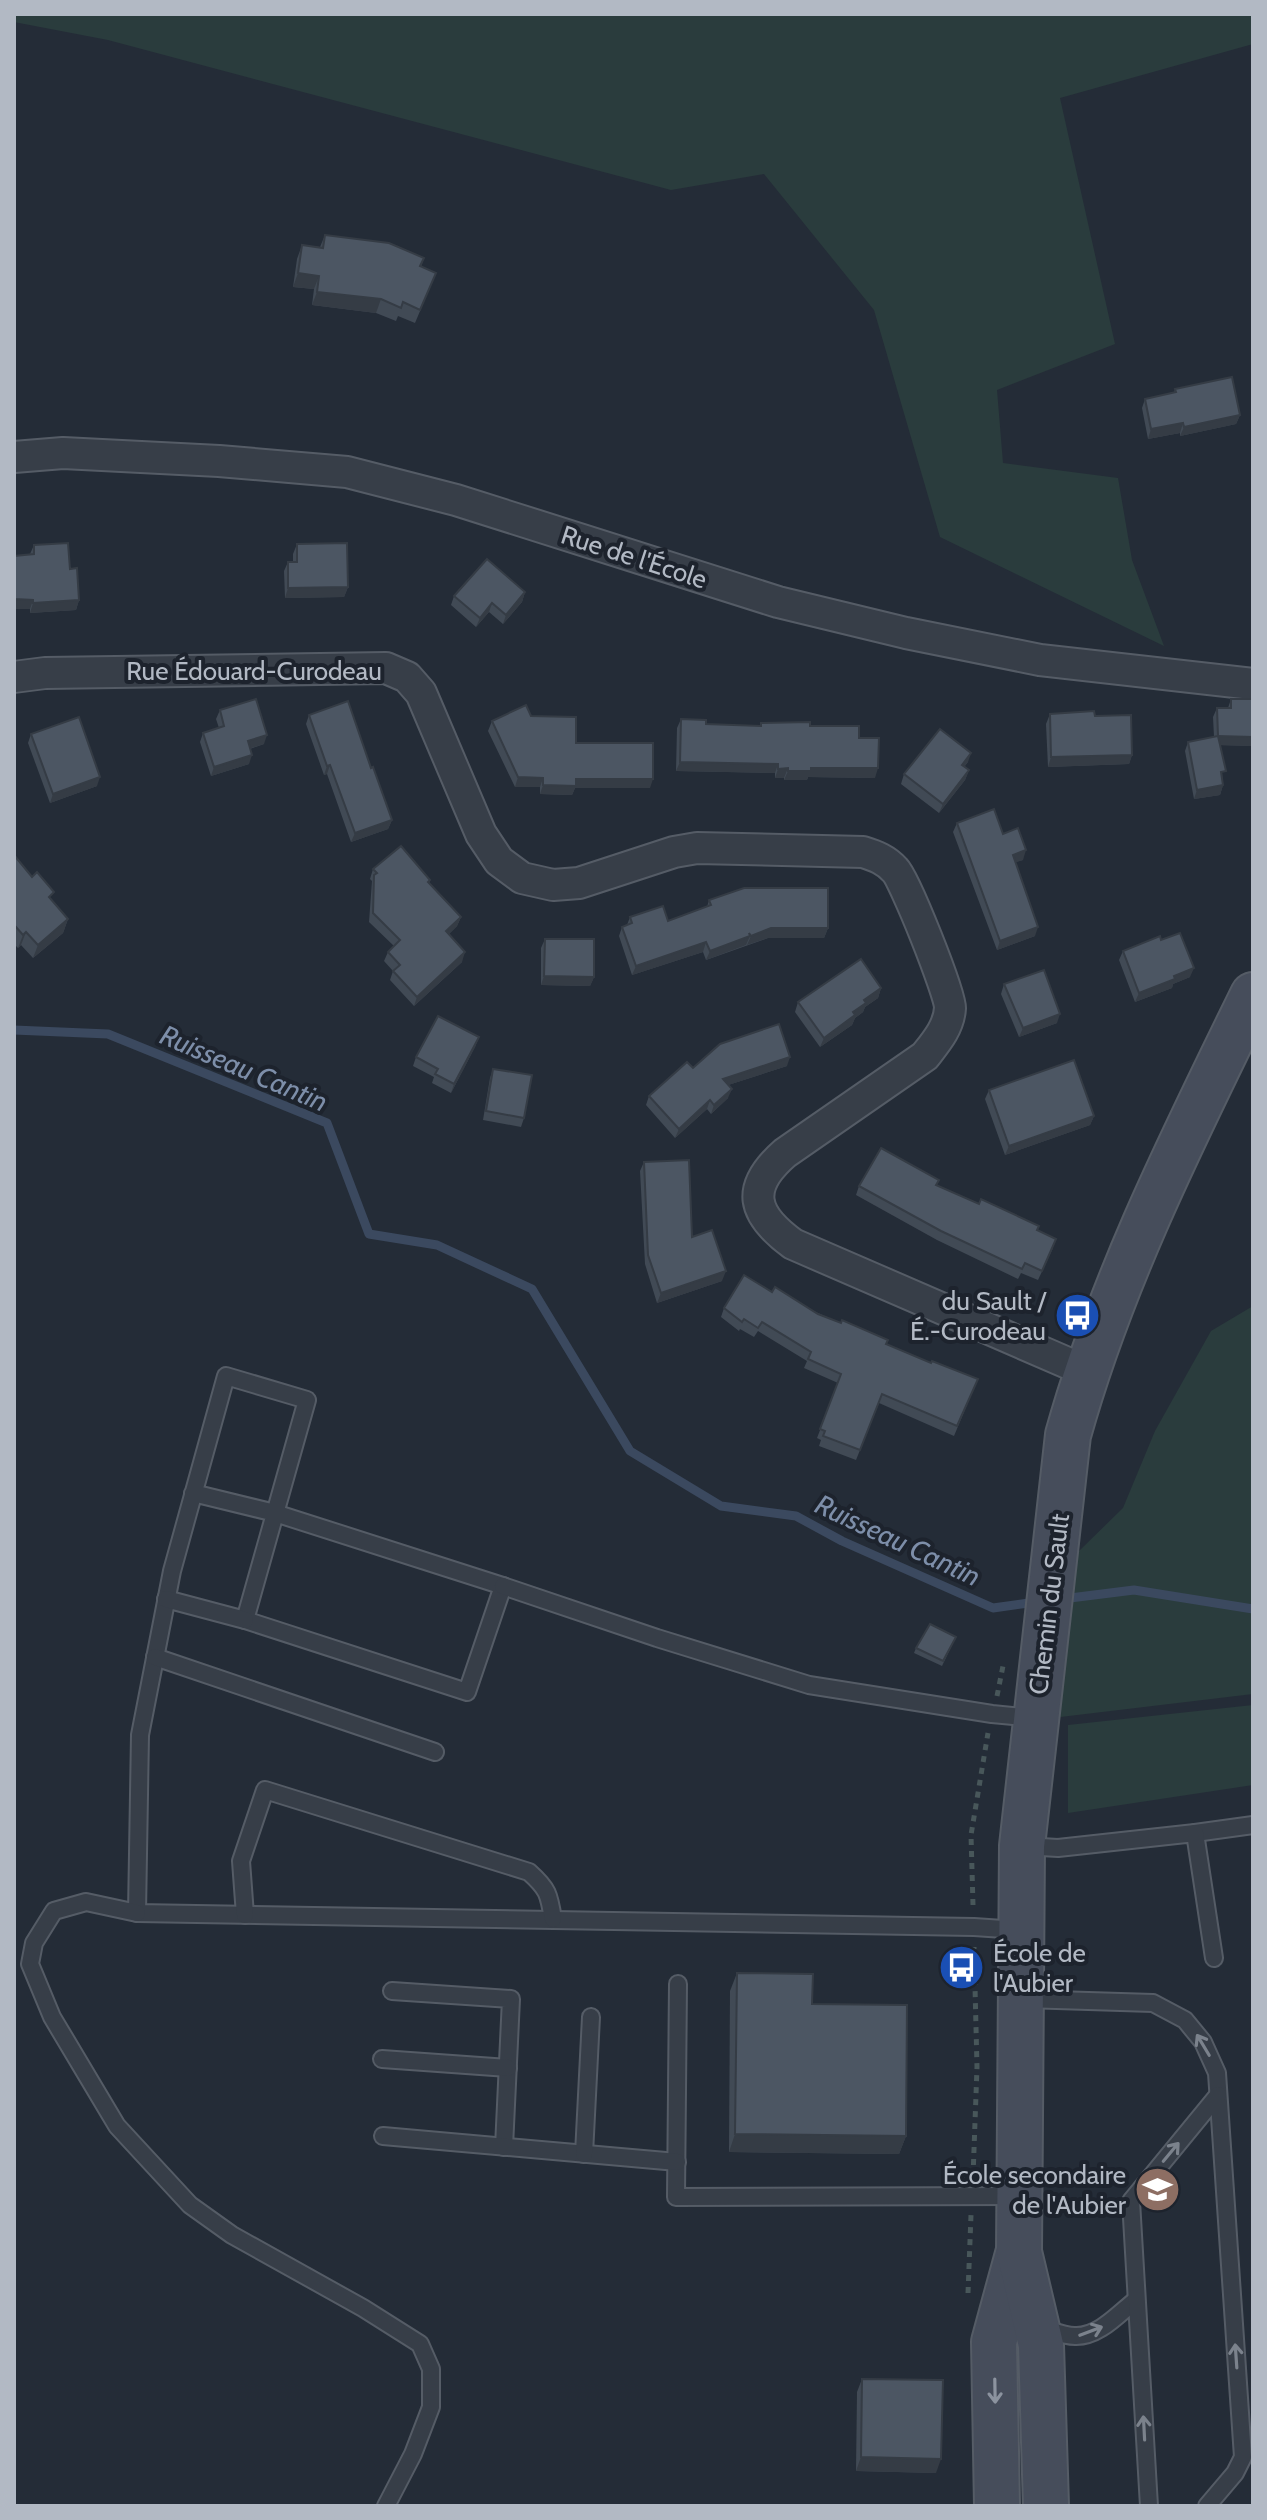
<svg xmlns="http://www.w3.org/2000/svg" width="1267" height="2520" viewBox="0 0 1267 2520" font-family="Cabin,sans-serif">
<rect width="100%" height="100%" fill="#242c37"/>
<g fill="#2a3c3d">
<path d="M14,14H1253V44L1060,98L1115,344L997,390L1003,463L1118,478L1132,560L1164,646L940,537L874,310L764,174L671,190L108,40L14,22Z"/>
<path d="M1253,1306V1694L1052,1718L1076,1554L1123,1508L1155,1431L1211,1331Z"/>
<path d="M1253,1705V1785L1068,1813V1725Z"/>
</g>
<g fill="none" stroke-linecap="round" stroke-linejoin="round">
<g stroke="#3b495f" stroke-width="9">
<path d="M14,1030L108,1034L327,1123L369,1234L437,1245L532,1289L630,1451L721,1506L796,1516L842,1541L993,1608L1036,1602"/>
<path d="M1062,1599L1134,1590L1253,1609"/>
</g>
<defs>
<g id="lane">
<path d="M193,1493L275,1513L503,1586L467,1692L245,1620L307,1400L226,1376L172,1571L140,1735L137,1913L974,1927L1019,1930"/>
<path d="M503,1586L657,1638L809,1685L992,1714L1035,1718"/>
<path d="M166,1599L245,1620"/>
<path d="M155,1657L435,1752"/>
<path d="M1195,1833L1253,1825"/>
<path d="M1024,1846L1058,1848L1195,1833L1214,1958"/>
<path d="M137,1913L86,1902L54,1911L34,1943L30,1964L52,2017L117,2126L190,2205L232,2235L363,2308L420,2344L431,2369V2407L413,2454L386,2506"/>
<path d="M245,1915L241,1861L265,1790L529,1872C548,1889 549,1894 553,1919"/>
<path d="M678,1984L676,2197L1018,2196"/>
<path d="M392,1991L511,1999L504,2147"/>
<path d="M1024,1999L1153,2003L1185,2020L1203,2042L1217,2073L1243,2457L1235,2473L1207,2506"/>
<path d="M382,2059L508,2068"/>
<path d="M383,2136L677,2162"/>
<path d="M584,2154L591,2017"/>
<path d="M1043,2328C1053,2331 1064,2336 1075,2336C1099,2337 1119,2313 1136,2300"/>
<path d="M1149,2506L1131,2201L1218,2095"/>
</g>
<g id="street">
<path d="M14,457L63,453L219,461L347,472L456,500L778,602L906,633L1040,660L1253,684"/>
<path d="M14,677L45,673L386,668L407,677L421,693L481,834L499,861L522,878L553,885L579,883L674,852L697,848L863,852C876,856 886,860 895,870C905,880 950,993 950,1008C949,1027 936,1042 925,1056L785,1153C745,1188 752,1214 793,1244L1086,1371"/>
</g>
<g id="secondary">
<path d="M997,2506L994,2342L1018,2254"/>
<path d="M1046,2506L1041,2345L1019,2252L1022,1846L1068,1435C1111,1281 1183,1138 1253,995"/>
</g>
</defs>
<use href="#lane" stroke="#555c66" stroke-width="20"/>
<use href="#street" stroke="#555c66" stroke-width="34"/>
<use href="#secondary" stroke="#555c66" stroke-width="48"/>
<g stroke="#48575a" stroke-width="5" stroke-dasharray="6 6" stroke-linecap="butt">
<path d="M997,1696L1003,1666"/>
<path d="M973,1905L971,1835L988,1733"/>
<path d="M973,2177L977,2067L974,1947"/>
<path d="M968,2293L971,2215"/>
</g>
<use href="#lane" stroke="#373e48" stroke-width="16"/>
<use href="#street" stroke="#373e48" stroke-width="30"/>
<use href="#secondary" stroke="#464d5b" stroke-width="44"/>
</g>
<g fill="#414a55">
<path d="M325,235L424,258L421,267L436,273L415,323L398,316L396,321L376,313L312,305L314,289L293,287L297,259L302,245L320,247Z"/>
<path d="M1175,389L1240,415L1236,424L1180,436V433L1148,439L1142,408L1145,399L1174,393Z"/>
<path d="M297,544L348,587L344,597L285,598L284,571L288,562H293V554Z"/>
<path d="M34,545L70,569L79,600L76,610L30,613V609H14V556L30,554Z"/>
<path d="M525,592L522,602L503,624L489,612L476,627L451,605L454,596Z"/>
<path d="M1231,699H1253V746L1220,745L1223,785L1220,795L1194,799L1185,751L1188,742L1214,737L1213,717L1217,708H1228Z"/>
<path d="M220,710L264,744L250,749L249,764L211,776L200,742L203,733L219,728L216,719Z"/>
<path d="M1050,714L1095,716L1132,755L1129,764L1048,767L1046,724Z"/>
<path d="M309,715L371,768L392,820L388,829L351,842L327,774L324,775L306,724Z"/>
<path d="M531,716L576,743L650,788H575L572,795L540,794V787H515L488,731L492,721Z"/>
<path d="M681,719L706,724L760,726L761,723L810,726L859,738L875,778L808,777L807,780H784V778H775V773L676,771L677,728Z"/>
<path d="M31,734L97,786L50,803L28,743Z"/>
<path d="M968,762L964,767L969,770L965,780L939,813L901,784L904,774Z"/>
<path d="M957,823L1003,834L1023,860L1015,862L1035,936L997,950L953,832Z"/>
<path d="M14,855L68,919L63,933L33,958L21,945L18,948L14,944Z"/>
<path d="M373,869L430,880L429,884L461,917L457,926L449,934L462,962L414,1006L390,980L393,971L384,961L388,952L394,946L369,922L372,881L370,879Z"/>
<path d="M709,900L828,928L824,938H768L706,960L703,952L632,975L619,936L622,927L627,925L630,917L668,921L707,907Z"/>
<path d="M545,939L594,977L590,986L541,985V948Z"/>
<path d="M1161,940L1190,977L1173,984L1172,988L1135,1002L1119,960L1123,951Z"/>
<path d="M1004,984L1057,1023L1019,1037L1001,994Z"/>
<path d="M881,988L878,998L865,1007L863,1012L855,1018L852,1025L820,1047L795,1012L798,1002Z"/>
<path d="M479,1037L475,1047L451,1093L432,1083L434,1077L413,1066L416,1057Z"/>
<path d="M787,1066L728,1085V1098L711,1114L707,1109L675,1138L646,1105L649,1096L693,1068Z"/>
<path d="M493,1069L524,1118L521,1127L483,1120L490,1078Z"/>
<path d="M989,1090L1094,1116L1090,1125L1005,1155L985,1099Z"/>
<path d="M644,1162L692,1237L722,1281L657,1303L645,1264L640,1171Z"/>
<path d="M859,1186H937L1037,1230L1053,1248L1038,1280L1021,1273L1018,1279L937,1240L856,1195Z"/>
<path d="M772,1292L886,1344L974,1388L954,1436L879,1403L856,1460L819,1446L821,1440L817,1438L838,1383L804,1368L807,1361L758,1331L754,1337L740,1329L739,1331L721,1317L724,1308Z"/>
<path d="M956,1637L942,1666L914,1653L916,1648Z"/>
<path d="M737,1973L812,2004L906,2136L899,2154L729,2152L730,1991Z"/>
<path d="M862,2379L936,2473L856,2471L857,2392Z"/>
</g>
<g fill="#353c45">
<path d="M298,273L319,276L314,289L293,287Z"/>
<path d="M317,292L381,299L376,313L312,305Z"/>
<path d="M1240,415L1236,424L1180,436L1184,427Z"/>
<path d="M1183,423L1180,433L1148,439L1151,429Z"/>
<path d="M348,587L344,597L285,598L288,588Z"/>
<path d="M525,592L522,602L503,624L506,615Z"/>
<path d="M14,599L33,600L30,609H14Z"/>
<path d="M79,600L76,610L30,613L33,603Z"/>
<path d="M492,603L489,612L476,627L480,618Z"/>
<path d="M267,735L264,744L245,750L248,741Z"/>
<path d="M1218,736L1253,737V746L1215,745Z"/>
<path d="M971,753L968,762L958,774L962,765Z"/>
<path d="M252,755L249,764L211,776L214,767Z"/>
<path d="M1132,755L1129,764L1048,767L1051,757Z"/>
<path d="M680,762L778,764L775,773L676,771Z"/>
<path d="M330,765L327,774L324,775L327,766Z"/>
<path d="M788,768L784,778H775L778,769Z"/>
<path d="M811,768H878L875,778L808,777L807,780H784L788,771Z"/>
<path d="M969,770L965,780L939,813L943,804Z"/>
<path d="M100,777L97,786L50,803L53,794Z"/>
<path d="M518,777L543,778L540,787H515Z"/>
<path d="M576,779H653L650,788H575L572,795L540,794L543,785Z"/>
<path d="M1223,785L1220,795L1194,799L1197,790Z"/>
<path d="M392,820L388,829L351,842L355,833Z"/>
<path d="M1026,850L1023,860L1010,864L1013,855Z"/>
<path d="M461,917L457,926L442,940L446,931Z"/>
<path d="M68,919L63,933L33,958L38,945Z"/>
<path d="M1038,927L1035,936L997,950L1000,941Z"/>
<path d="M771,928H828L824,938H768L747,945L751,936Z"/>
<path d="M26,932L21,945L18,948L23,935Z"/>
<path d="M750,936L746,945L706,960L710,951Z"/>
<path d="M706,942L703,952L632,975L636,966Z"/>
<path d="M465,952L462,962L414,1006L417,997Z"/>
<path d="M1194,968L1190,977L1173,984L1172,988L1135,1002L1139,993L1174,976Z"/>
<path d="M544,976L594,977L590,986L541,985Z"/>
<path d="M881,988L878,998L865,1007L863,1012L855,1018L852,1025L820,1047L824,1038L864,1000Z"/>
<path d="M1060,1014L1057,1023L1019,1037L1023,1028Z"/>
<path d="M479,1037L475,1047L451,1093L454,1084Z"/>
<path d="M790,1057L787,1066L719,1088L723,1079Z"/>
<path d="M732,1089L728,1098L711,1114L714,1105Z"/>
<path d="M710,1100L707,1109L675,1138L679,1129Z"/>
<path d="M1094,1116L1090,1125L1005,1155L1009,1146Z"/>
<path d="M726,1271L722,1281L657,1303L661,1293Z"/>
<path d="M735,2134L906,2136L899,2154L729,2152Z"/>
<path d="M861,2457L941,2459L936,2473L856,2471Z"/>
</g>
<g fill="#4c5663" stroke="#353c45" stroke-width="2">
<path d="M325,235L389,243L424,258L420,266L436,273L420,310L403,302L401,308L381,299L317,292L319,276L298,273L302,245L323,248Z"/>
<path d="M1232,377L1240,415L1184,427L1183,423L1151,429L1145,399L1176,392L1175,389Z"/>
<path d="M68,543L70,569L77,568L79,600L33,603V600L14,599V556L34,554V545Z"/>
<path d="M347,543L348,587L288,588V562H297V544Z"/>
<path d="M487,559L525,592L506,615L492,603L480,618L454,596Z"/>
<path d="M256,699L267,735L248,741L252,755L214,767L203,733L224,726L220,710Z"/>
<path d="M1231,699H1253V737L1218,736L1226,771L1221,772L1223,785L1197,790L1188,742L1218,736L1217,708H1231Z"/>
<path d="M348,701L371,768L373,767L392,820L355,833L330,765L327,766L309,715Z"/>
<path d="M526,705L531,716L576,717V743H653V779H576V786L543,785V778L518,777L492,721Z"/>
<path d="M1094,711L1095,716L1131,715L1132,755L1051,757L1050,714Z"/>
<path d="M79,717L100,777L53,794L31,734Z"/>
<path d="M681,719L706,720V724L761,726V723L810,722V726H859V738H879L878,768H811V771H788V768L778,769V764L680,762Z"/>
<path d="M940,729L971,753L962,765L969,770L943,804L904,774Z"/>
<path d="M994,809L1003,834L1018,828L1026,850L1013,855L1038,927L1000,941L957,823Z"/>
<path d="M401,846L430,880L428,882L461,917L446,931L465,952L417,997L393,971L400,965L388,952L400,940L373,913L374,875L377,873L373,869Z"/>
<path d="M14,855L32,877L37,872L54,892L49,897L68,919L38,945L26,932L23,935L16,927L14,929Z"/>
<path d="M744,888H828V928H771L751,936L749,933L750,936L710,951L706,942L636,966L622,927L632,923L630,917L663,906L668,921L711,905L709,900Z"/>
<path d="M1180,933L1194,968L1174,976L1175,979L1139,993L1123,951L1160,936L1161,940Z"/>
<path d="M545,939H594V977L544,976Z"/>
<path d="M861,959L881,988L864,1000L866,1003L853,1012L855,1015L824,1038L798,1002Z"/>
<path d="M1044,970L1060,1014L1023,1028L1004,984Z"/>
<path d="M438,1016L479,1037L454,1084L435,1074L438,1069L416,1057Z"/>
<path d="M779,1024L790,1057L723,1079L732,1089L714,1105L710,1100L679,1129L649,1096L687,1062L693,1068L720,1044Z"/>
<path d="M1074,1060L1094,1116L1009,1146L989,1090Z"/>
<path d="M493,1069L532,1075L524,1118L486,1111Z"/>
<path d="M881,1148L939,1180L936,1185L979,1204L981,1199L1039,1226L1037,1230L1056,1239L1042,1271L1025,1263L1022,1269L941,1231L859,1186Z"/>
<path d="M689,1160L692,1237L712,1230L726,1271L661,1293L648,1255L644,1162Z"/>
<path d="M744,1275L772,1292L775,1287L818,1314L841,1323L842,1320L888,1340L886,1344L931,1363L932,1361L978,1379L957,1426L882,1394L860,1450L823,1436L825,1431L820,1429L841,1374L808,1359L811,1352L762,1322L758,1328L744,1319L742,1322L724,1308Z"/>
<path d="M930,1624L956,1637L943,1661L916,1648Z"/>
<path d="M737,1973L813,1974L812,2004L907,2005L906,2136L735,2134Z"/>
<path d="M862,2379L943,2380L941,2459L861,2457Z"/>
</g>
<defs><path id="oneway-shaft" d="M-6 0H5M1.5-3L5.5 0L1.5 3" fill="none" stroke-width="1.6" stroke-linecap="round" stroke-linejoin="round" transform="scale(2)"/></defs>
<g stroke="#7b828c">
<use href="#oneway-shaft" transform="translate(1203 2045) rotate(-121)"/>
<use href="#oneway-shaft" transform="translate(1171 2152) rotate(-50)"/>
<use href="#oneway-shaft" transform="translate(1091 2331) rotate(-21)"/>
<use href="#oneway-shaft" transform="translate(1236 2356) rotate(-94)"/>
<use href="#oneway-shaft" transform="translate(1144 2428) rotate(-93)"/>
</g>
<use stroke="#8c939f" href="#oneway-shaft" transform="translate(995 2391) rotate(89)"/>
<defs>
<symbol id="bus-disc" viewBox="-11 -11 22 22"><circle r="9.5" fill="#1a4fb4" stroke="#1d232d"/><path d="M-5-6H5V4H4V6H2V4H-2V6H-4V4H-5ZM-3.5-4V0h7V-4ZM-3.5 1.2v1.5H-2V1.2ZM2 1.2v1.5H3.5V1.2Z" fill="#fff"/></symbol>
<symbol id="school-disc" viewBox="-11 -11 22 22"><circle r="9.5" fill="#8d6e63" stroke="#1d232d"/><path d="M0-5L7-2L0 1L-7-2ZM-4 1L0 2.5L4 1V4Q0 6-4 4Z" fill="#fff"/></symbol>
</defs>
<g fill-rule="evenodd">
<use href="#bus-disc" x="1052" y="1290" width="51" height="51"/>
<use href="#bus-disc" x="936" y="1942" width="51" height="51"/>
<use href="#school-disc" x="1132" y="2164" width="51" height="51"/>
</g>
<g text-anchor="middle" stroke-width="8" stroke-linejoin="round" paint-order="stroke">
<g font-size="26" fill="#b2b9c4" stroke="#1d232d">
<text transform="translate(634 557) rotate(18)" y="9">Rue de l'École</text>
<text x="254" y="680">Rue Édouard-Curodeau</text>
<text transform="translate(1049 1604) rotate(-83)" y="9">Chemin du Sault</text>
</g>
<g font-size="26" fill="#b2b9c4" stroke="#1d232d" text-anchor="end">
<text x="1046" y="1310">du Sault /<tspan x="1046" dy="30">É.-Curodeau</tspan></text>
<text x="993" y="1962" text-anchor="start">École de<tspan x="993" dy="30">l'Aubier</tspan></text>
<text x="1126" y="2184">École secondaire<tspan x="1126" dy="30">de l'Aubier</tspan></text>
</g>
<g font-size="28" font-style="italic" fill="#7d8ea9" stroke="#1d232d">
<text transform="translate(244 1068) rotate(23)" y="10">Ruisseau Cantin</text>
<text transform="translate(898 1540) rotate(25)" y="10">Ruisseau Cantin</text>
</g>
</g>
<rect width="1267" height="2520" fill="none" stroke="#b2b9c4" stroke-width="32"/>
</svg>
